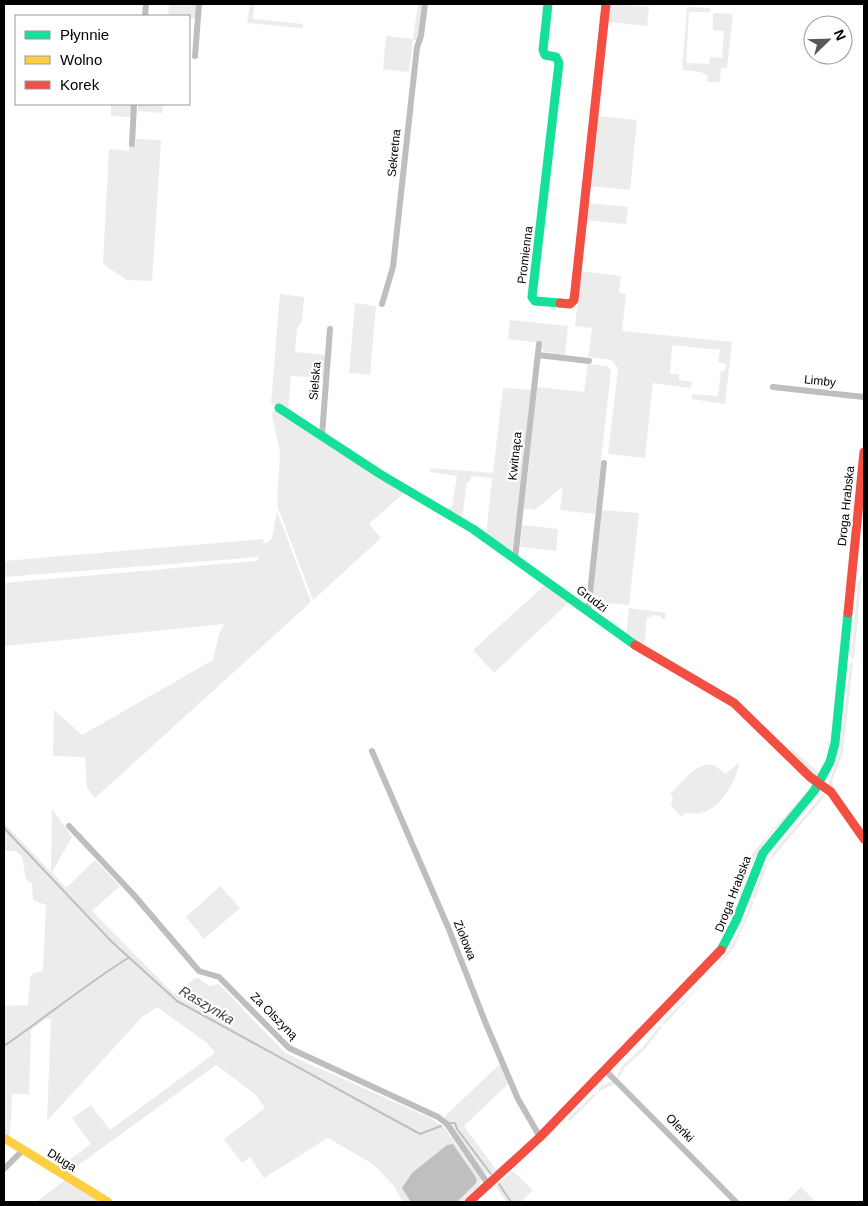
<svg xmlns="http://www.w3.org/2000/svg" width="868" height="1206" viewBox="0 0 868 1206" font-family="Arial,sans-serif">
<rect width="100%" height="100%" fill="#fff"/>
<g fill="#ececec">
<path d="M169,4H197L195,19L189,18V16H168Z"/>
<path d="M250,4H254L253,19L303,24V28L247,23Z"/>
<path d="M418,4H423L418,40H413L409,72L383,69L386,36L413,39Z"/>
<path d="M610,4L649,7L647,26L608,22Z"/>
<path d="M687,7L711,8L710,12H689L686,63L709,64L710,57L722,58L724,31L713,30V13L733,14L727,68H721L720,82H707L708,76L701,72L682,70Z"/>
<path d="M111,104H131V117L111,116Z"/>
<path d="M138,104H163L162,113L138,111Z"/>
<path d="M598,116L637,120L630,190L590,186Z"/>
<path d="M136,139L161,140L152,281L127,280L103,264L109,149L129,151V144L136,145Z"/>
<path d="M588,203L628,207L626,224L586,220Z"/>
<path d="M581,271L621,276L619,292L626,294L622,331L732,342L725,404L691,399L693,394L718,396L721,371H725L726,364L718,362L720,350L672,345L670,374H679V380L692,382L691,388L653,383L645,458L608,454L618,368L611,360L588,357L592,328L575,326Z"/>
<path d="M280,294L304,297L302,322L297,328L295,352L326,355L324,378L291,376L288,411L271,404Z"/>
<path d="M355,303L376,306L370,375L349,373Z"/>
<path d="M510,320L568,326L565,355L545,352L542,348V343L508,339Z"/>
<path d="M588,364L607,366L611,371L595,514L560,510L563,486L535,510L524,509L537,387L584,392Z"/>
<path d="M503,388L531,390L514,552L486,536L492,478L471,476L470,482H467L462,519L448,509L452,507L457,476L430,472L431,468L493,473Z"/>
<path d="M279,410L405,492L369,524L381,538L313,600L277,505L280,452L272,415L273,411Z"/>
<path d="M602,510L639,513L629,605L592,602Z"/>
<path d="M277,511L311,602L95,798L87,788L85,757L53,756L54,710L82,735L213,660L219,634L224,624L4,646V583L257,561L259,557L4,577V561L264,539L263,543H267L272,538Z"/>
<path d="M522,525L558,529L556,551L520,547Z"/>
<path d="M864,573L861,584L854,658H851L858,583Z"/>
<path d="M546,584L569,602L494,673L473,650Z"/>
<path d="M629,608L666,613L665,619H661V616L652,615L651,618L647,617L644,648L626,636Z"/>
<path d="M850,663H853L843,753L832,781L835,793L827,787L840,753Z"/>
<path d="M832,716L828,751L818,777H816L789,752L790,747L819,773L827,752Z"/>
<path d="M740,762C733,787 717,819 685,813L681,817L671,805L673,798L670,794C686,779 705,750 725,774Z"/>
<path d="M813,784C807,803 783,820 770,835C755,853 748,873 741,895H739L751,855Z"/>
<path d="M823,794L825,796L768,863L755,899L752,898C768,847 792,834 823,794Z"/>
<path d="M52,809L72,837L52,872L66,888L95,860L120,886L92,911L174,994L197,977L209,986L219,984L285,1053L430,1118L444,1127L479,1176L481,1180L479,1186L462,1202H403L394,1186L373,1164L328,1138L264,1178L250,1157L242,1163L224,1139L265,1108L255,1094L216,1065L69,1172L60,1167L91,1144L72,1118L91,1105L110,1130L215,1053L207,1043L157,1007L142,1017L47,1121L51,1019H46L31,1030L29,1094H12L10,1138L4,1134V1006L28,1005L30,978L33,973L43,971L46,905L33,900L32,883L26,880L22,857L16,851H4V823L51,872Z"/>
<path d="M220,886L240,908L204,939L186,917Z"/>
<path d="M751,901L754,902L734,948L664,1025L662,1023C702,982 734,958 751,901Z"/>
<path d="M660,1025L662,1027L644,1050L624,1068L619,1078L617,1076L622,1066L642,1048Z"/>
<path d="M500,1064L509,1083L464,1126L497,1171L489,1175L484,1173L444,1117Z"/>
<path d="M611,1081L615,1084L601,1090L570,1121L567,1120L579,1107L582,1108L581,1106L593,1094H596L595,1092L598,1093L599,1087Z"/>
<path d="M513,1171L533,1190L521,1202H507L495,1186Z"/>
<path d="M65,1180L100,1202H36Z"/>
<path d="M801,1187L816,1202H786Z"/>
</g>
<path fill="#bfbfbf" d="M453,1144L477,1179L476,1183L457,1202H411L402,1188L412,1173L447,1145Z"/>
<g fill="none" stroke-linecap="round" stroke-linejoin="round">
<g stroke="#bfbfbf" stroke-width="2">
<path d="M4,828L112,942L177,1001L420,1134L441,1126"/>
<path d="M4,1046C46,1017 85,985 128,958"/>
<path d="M449,1123H455L457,1129L491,1174"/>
<path d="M499,1184L511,1202"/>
</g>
<g stroke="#bebebe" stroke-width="6">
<path d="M145,16L146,4"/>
<path d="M195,56L199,4"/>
<path d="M132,144L134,104"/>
<path d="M382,304L393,267L417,47L421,36L425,4"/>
<path d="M538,355L589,361"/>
<path d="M773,387L864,397"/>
<path d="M322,435L330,329"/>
<path d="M515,559L539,344"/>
<path d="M588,612L604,463"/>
<path d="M372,751L448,927L486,1024L518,1099L540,1137"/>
<path d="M69,826L133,894L199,971L219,977L289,1048L438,1117L447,1124L488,1184"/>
<path d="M606,1071L736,1202"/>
<path d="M4,1169L23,1150"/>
</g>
<g stroke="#16e098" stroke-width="9">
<path d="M548,4L543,50L545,55L556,57L559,63L532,297L535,301L560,303"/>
<path d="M279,408L380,474L473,529L635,645"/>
<path d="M721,950L736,921L763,853L814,791L830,762L835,743L848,613"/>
</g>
<path stroke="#ffcf43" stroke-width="9" d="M4,1138L108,1202"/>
<g stroke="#f24e42" stroke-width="9">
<path d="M560,303L570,304L574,300L606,4"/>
<path d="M848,613L864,452"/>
<path d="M635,645L734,703L810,777L831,792L864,839"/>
<path d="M469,1202L540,1137L721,950"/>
</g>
</g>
<g text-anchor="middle" stroke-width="4.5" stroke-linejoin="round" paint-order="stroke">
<g font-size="12" fill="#000" stroke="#fff">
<text transform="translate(394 153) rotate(-84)" y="4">Sekretna</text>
<text transform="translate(525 255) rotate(-83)" y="4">Promienna</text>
<text transform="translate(315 381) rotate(-85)" y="4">Sielska</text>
<text transform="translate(820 381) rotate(6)" y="4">Limby</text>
<text transform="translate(515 456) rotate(-84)" y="4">Kwitnąca</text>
<text transform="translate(846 506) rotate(-84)" y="4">Droga Hrabska</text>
<text transform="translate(592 599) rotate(37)" y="4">Grudzi</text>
<text transform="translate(733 894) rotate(-69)" y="4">Droga Hrabska</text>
<text transform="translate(465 940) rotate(68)" y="4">Ziołowa</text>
<text transform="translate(274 1016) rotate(45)" y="4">Za Olszyną</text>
<text transform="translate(680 1128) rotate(46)" y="4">Oleńki</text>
<text transform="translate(62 1160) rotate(32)" y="4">Długa</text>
</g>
<g font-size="14" font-style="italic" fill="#444" stroke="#fff">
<text transform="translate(207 1005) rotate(31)" y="5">Raszynka</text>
</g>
</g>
<rect width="868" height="1206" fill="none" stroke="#000000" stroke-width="10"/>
<rect x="15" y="15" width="175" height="90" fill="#ffffff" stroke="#999999"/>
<rect x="25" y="31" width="25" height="8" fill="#16e098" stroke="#999999"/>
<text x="60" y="40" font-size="15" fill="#000000">Płynnie</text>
<rect x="25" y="56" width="25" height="8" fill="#ffcf43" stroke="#999999"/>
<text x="60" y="65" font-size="15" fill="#000000">Wolno</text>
<rect x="25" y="81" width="25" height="8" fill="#f24e42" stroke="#999999"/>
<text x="60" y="90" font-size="15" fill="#000000">Korek</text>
<g transform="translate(828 40) rotate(67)"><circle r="24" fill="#ffffff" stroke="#999999"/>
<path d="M0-4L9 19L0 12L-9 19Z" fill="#595959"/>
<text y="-8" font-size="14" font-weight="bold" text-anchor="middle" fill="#000000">N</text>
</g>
</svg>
